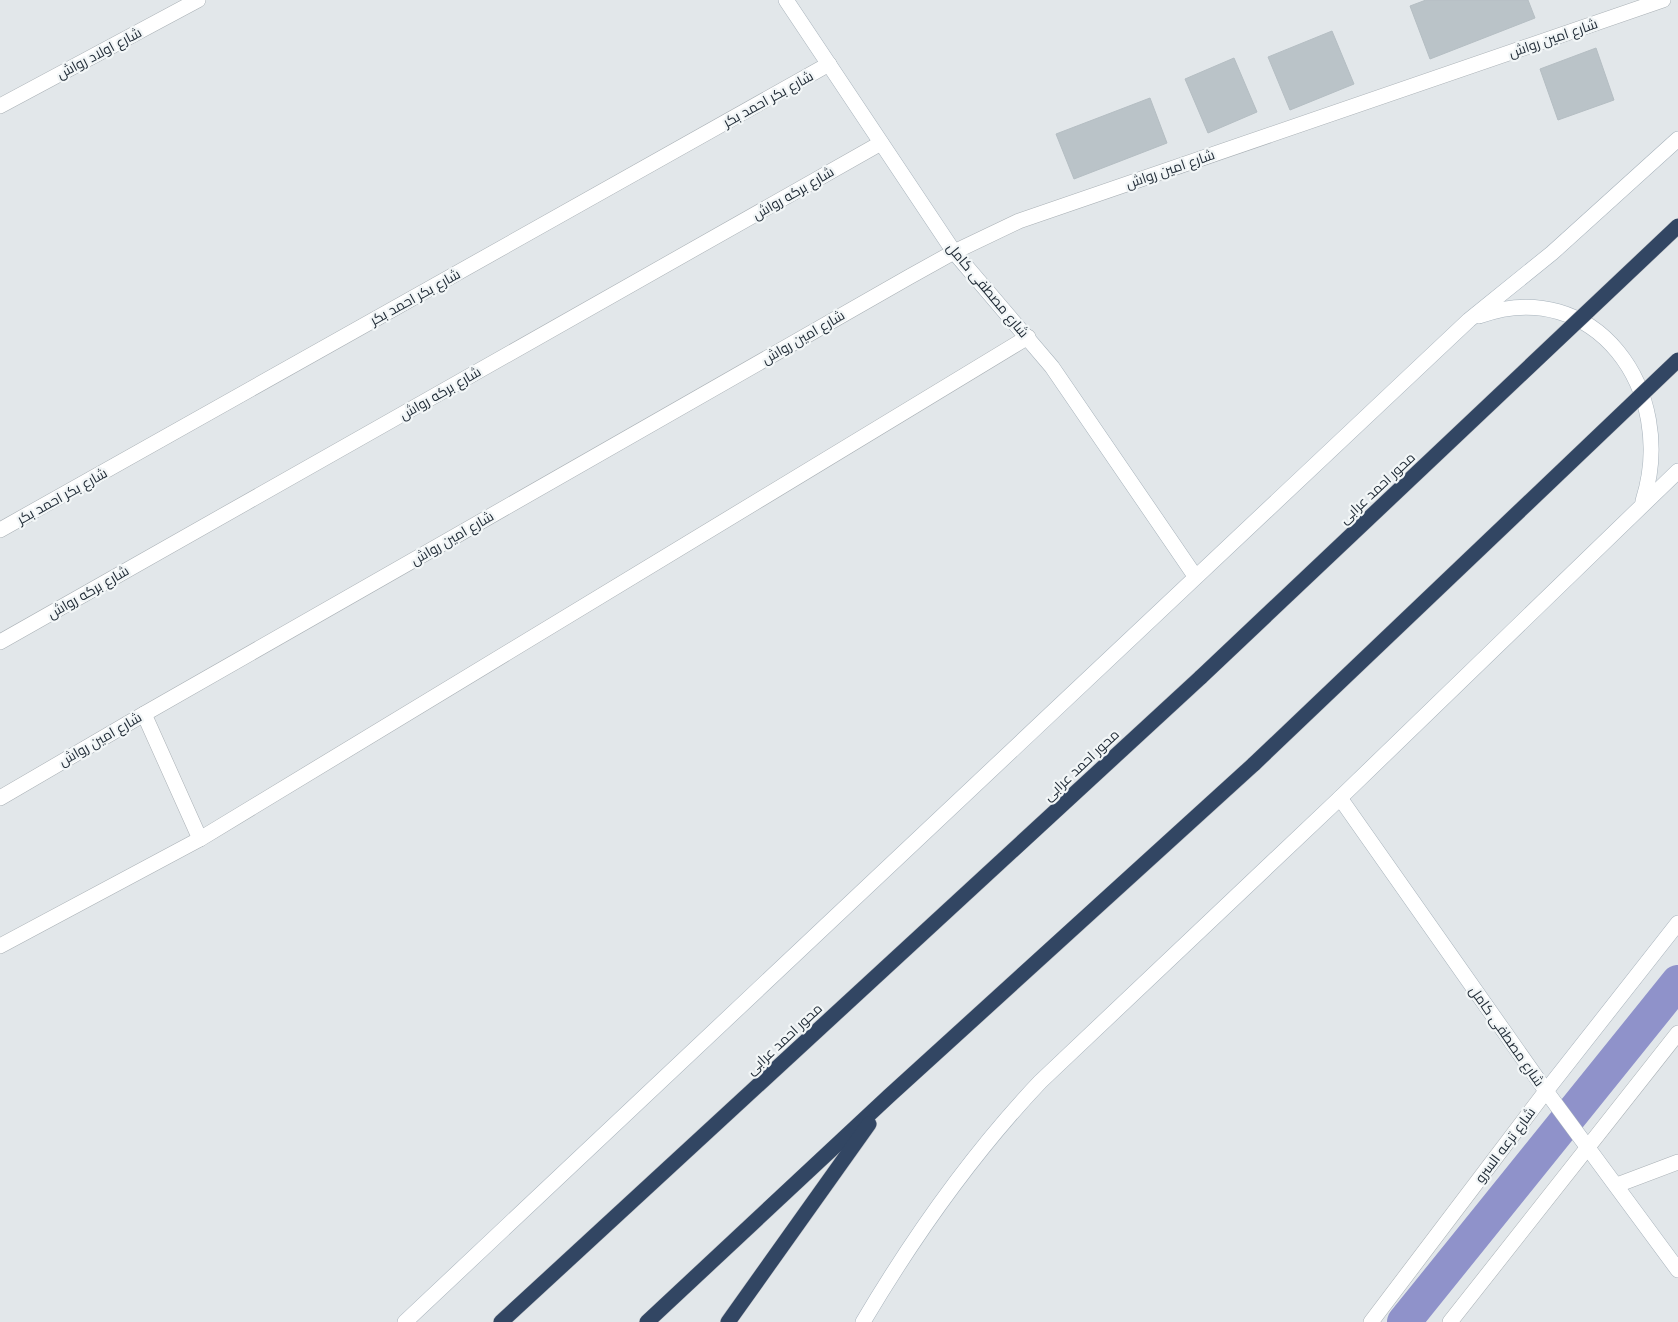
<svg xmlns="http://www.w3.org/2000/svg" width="1678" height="1322" viewBox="0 0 1678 1322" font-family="'Nunito Sans',Cairo,sans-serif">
<rect width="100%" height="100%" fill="#e2e7ea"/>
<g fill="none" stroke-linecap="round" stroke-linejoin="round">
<path stroke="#8f92ca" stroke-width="34" d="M1404,1322L1678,982"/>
</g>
<g fill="#bac3c8" stroke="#b5bec3">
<path d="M1426,0H1528L1535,18L1430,59L1410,6Z"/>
<path d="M1332,31L1354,84L1290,110L1268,57Z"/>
<path d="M1596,48L1614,100L1558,120L1540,69Z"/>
<path d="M1234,58L1257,112L1208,133L1185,79Z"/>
<path d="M1150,98L1167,143L1074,179L1056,134Z"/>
</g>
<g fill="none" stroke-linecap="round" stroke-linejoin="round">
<defs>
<g id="street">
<path d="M0,106L198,0"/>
<path d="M0,530L829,64"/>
<path d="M0,642L881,143"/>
<path d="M144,714L200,839"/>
<path d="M0,798L144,714L909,277L954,252L1019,221L1663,0"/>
<path d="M0,946L200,839L1028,337"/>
<path d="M1617,1185L1678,1162"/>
<path d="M1371,1322L1546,1091"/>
<path d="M1450,1322L1678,1033"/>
</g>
<g id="secondary">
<path d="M786,0L954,252L1052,367L1195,576"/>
<path d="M1479,316C1595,274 1678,391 1643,501"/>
<path d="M1340,798L1546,1091L1678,1270"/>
<path d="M1546,1091L1678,923"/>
<path d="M405,1322L1469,320L1552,253L1678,139"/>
<path d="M863,1322C914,1236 971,1155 1040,1082L1340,798L1678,471"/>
</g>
<g id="highway">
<path d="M501,1322L1201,677"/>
<path d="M647,1322L889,1096L1254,764"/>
<path d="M728,1322L869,1124"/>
</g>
</defs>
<use href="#street" stroke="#a9b0b5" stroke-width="16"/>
<use href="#secondary" stroke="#a7b2bb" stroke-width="16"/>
<use href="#highway" stroke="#c1c4c8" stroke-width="16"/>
<use href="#street" stroke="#fff" stroke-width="15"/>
<use href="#secondary" stroke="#fff" stroke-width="15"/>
<use href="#highway" stroke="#324663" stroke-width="15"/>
<defs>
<g id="highway-bridge">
<path d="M1201,677L1678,226"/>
<path d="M1254,764L1678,360"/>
</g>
</defs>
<use href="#highway-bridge" stroke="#c1c4c8" stroke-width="16" stroke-linecap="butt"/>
<use href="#highway-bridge" stroke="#324663" stroke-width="15"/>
</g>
<g text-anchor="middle" stroke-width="4.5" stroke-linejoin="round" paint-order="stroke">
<g font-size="14" fill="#232e39" stroke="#f2f6f7">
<text transform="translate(1553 38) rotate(-19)" y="5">شارع امين رواش</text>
<text transform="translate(99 53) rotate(-28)" y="5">شارع اولاد رواش</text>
<text transform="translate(768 99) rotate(-29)" y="5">شارع بكر احمد بكر</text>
<text transform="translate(1170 169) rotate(-19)" y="5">شارع امين رواش</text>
<text transform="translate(793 193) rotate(-30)" y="5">شارع بركه رواش</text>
<text transform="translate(988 290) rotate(50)" y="5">شارع مصطفى كامل</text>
<text transform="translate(415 297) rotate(-29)" y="5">شارع بكر احمد بكر</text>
<text transform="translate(803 337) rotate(-30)" y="5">شارع امين رواش</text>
<text transform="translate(440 393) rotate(-30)" y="5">شارع بركه رواش</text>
<text transform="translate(1377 488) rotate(-43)" y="5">محور احمد عرابى</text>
<text transform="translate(62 496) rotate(-29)" y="5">شارع بكر احمد بكر</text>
<text transform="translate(452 538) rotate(-30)" y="5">شارع امين رواش</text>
<text transform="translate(88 592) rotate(-30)" y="5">شارع بركه رواش</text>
<text transform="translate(100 739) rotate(-30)" y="5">شارع امين رواش</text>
<text transform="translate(1081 765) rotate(-43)" y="5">محور احمد عرابى</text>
<text transform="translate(1507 1036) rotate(55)" y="5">شارع مصطفى كامل</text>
<text transform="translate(784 1039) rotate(-43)" y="5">محور احمد عرابى</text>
<text transform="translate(1505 1145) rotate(-53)" y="5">شارع ترعه السرو</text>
</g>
</g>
</svg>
